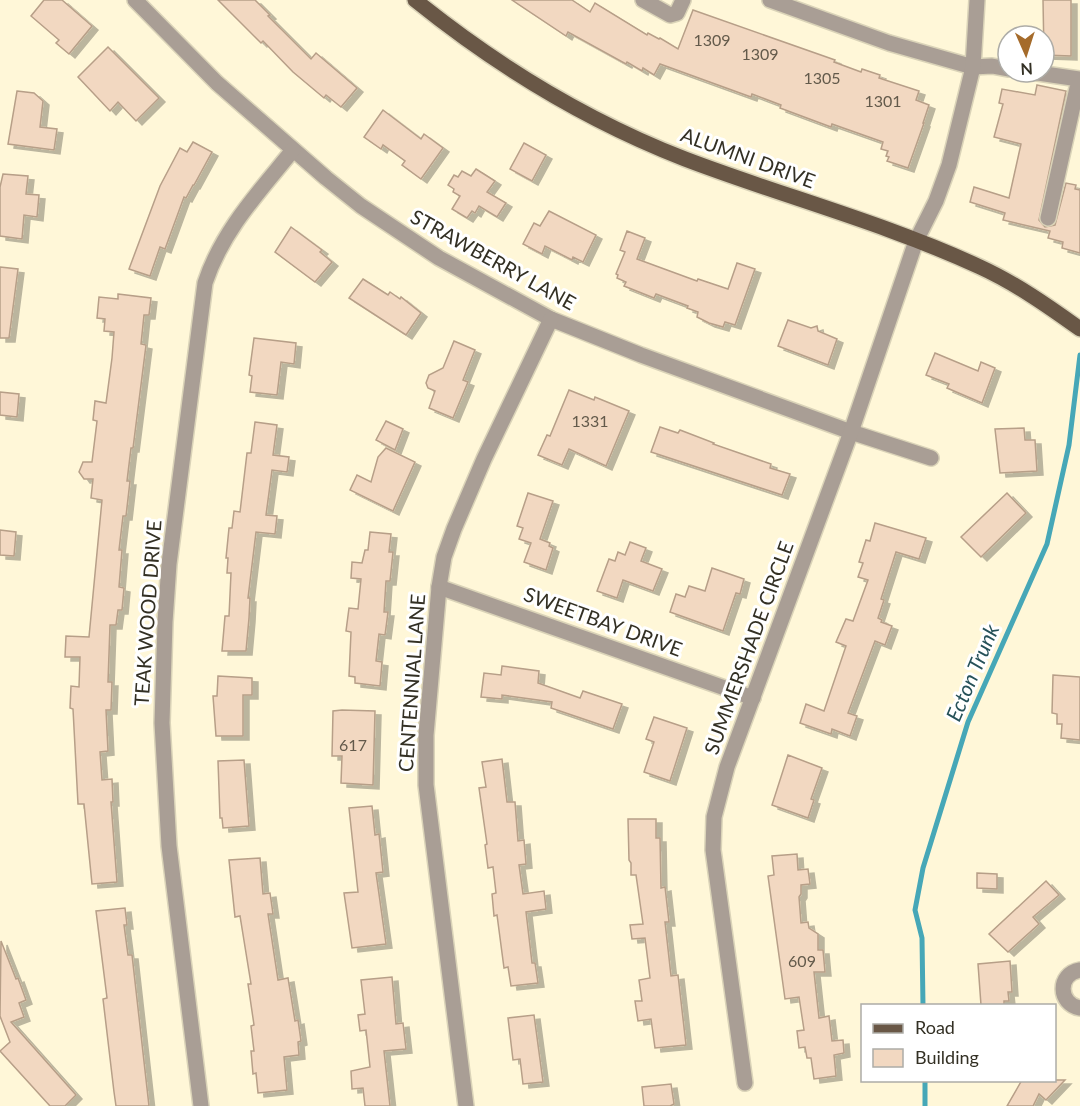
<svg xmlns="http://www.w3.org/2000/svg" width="1080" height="1106" viewBox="0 0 1080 1106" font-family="Lato,sans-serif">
<defs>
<filter id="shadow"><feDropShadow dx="6" dy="4" stdDeviation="0" flood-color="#0004"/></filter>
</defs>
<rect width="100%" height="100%" fill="#fff7d8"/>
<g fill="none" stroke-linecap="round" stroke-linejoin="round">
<g stroke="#46a7b7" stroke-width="5">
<path d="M923,1006L922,938L915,910L923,868L968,722L1047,544L1069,445L1080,355"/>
<path d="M925,1106V1080"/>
</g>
</g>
<g fill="#f2d8c1" stroke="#b79f88" stroke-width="1.5" filter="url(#shadow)">
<path d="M44,0H62L92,26L69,54L56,43L59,40L31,16Z"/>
<path d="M218,0H255L270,15L268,16L311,59L316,53L357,88L341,107L326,95L324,98L293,72L263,41L261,43Z"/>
<path d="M512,0H572L590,12L595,3L647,35L648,33L659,39L660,38L678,49L693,10L835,60L834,62L861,72L862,69L880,75L879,78L919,91L916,100L929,105L923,123H924L908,168L887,161L889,157L886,156L888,151L881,149L883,142L832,124L831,127L780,108L781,105L752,94L751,97L660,64L654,75L643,68L642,71L627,62L626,64L568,32L566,36Z"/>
<path d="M1043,0H1071V56L1044,55Z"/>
<path d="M108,47L159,98L136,121L118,102L110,111L78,77Z"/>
<path d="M1037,85L1066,91L1039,220L1045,227L1055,225L1066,183L1076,185L1075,189L1080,190V253L1062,248L1063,242L1048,238L1050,231L1003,220L1005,213L970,202L974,187L1009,198L1021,144L994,137L1003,104L999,103L1002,89L1035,95Z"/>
<path d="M17,91L34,93L43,101L40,127L57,129L54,150L8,144Z"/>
<path d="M383,110L421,139L424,134L443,148L421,179L402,165L405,161L383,145L381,149L364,137Z"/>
<path d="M193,142L212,152L194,185H193L186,198L184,197L165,249L160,247L150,276L129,269L160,186L180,148L187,152Z"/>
<path d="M524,143L546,155L532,181L510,169Z"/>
<path d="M476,169L495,181L487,192L506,203L497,217L479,206L475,213L472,211L467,218L452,209L460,196L453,192L454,189L448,185L454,175L458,177L462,171L471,176Z"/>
<path d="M3,174L28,176L26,194L39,195L37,217L24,215L22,239L0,236V187Z"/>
<path d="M549,211L596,235L583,262L573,257L572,260L545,246L542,254L523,244L534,223L540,226Z"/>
<path d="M291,227L322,250L320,252L332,262L315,282L275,252Z"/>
<path d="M627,231L645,238L637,259L697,281L698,279L728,289L737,263L755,269L735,325L725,322L723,327L709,323L697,317L698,312L687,308L688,306L656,294L654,298L624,286L626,282L617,278L618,275L616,274L625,252L620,250Z"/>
<path d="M0,267L18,269L9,338H0Z"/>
<path d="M363,279L388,295L390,292L400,299L401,297L421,313L406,335L349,298Z"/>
<path d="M118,294L151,298L149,315H144L141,344L146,345L133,448H131L127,481H130L126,516H123L119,550H122L119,587L124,588L122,610H118L116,625H110L108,682H112L111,710H106L108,751L100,752L102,780L112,779L113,802H111L117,882L92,884L84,804H78L73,709L70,708L71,686L79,687L80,657H65L66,636L89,637L102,500L91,498L93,479H84L79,472L83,462H92L97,421L93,420L95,401L106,403L112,358L114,332L104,331L105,319L97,318L99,297L118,299Z"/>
<path d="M788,320L811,328L817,326L818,331L837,339L828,365L778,346Z"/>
<path d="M254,338L296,343L294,364L281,362L277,395L250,392L252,376L249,375Z"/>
<path d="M454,341L475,350L463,380L468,382L453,418L429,408L435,391L428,388L426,383L429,375L443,368Z"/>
<path d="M935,353L978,371L981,362L995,368L982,403L947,388L949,384L926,375Z"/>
<path d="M569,390L594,400L595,397L629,411L606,466L569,449L562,465L538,455L547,435L550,436Z"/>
<path d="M0,392L19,394L17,417L0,415Z"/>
<path d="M386,421L403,429L395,450L376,440Z"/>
<path d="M255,422L277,425L273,455L289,457L287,472L272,470L266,515L277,516L275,534L256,532L248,598H250L249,618L246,651H222L225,616H229L231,573H227L228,558H226L229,528H232L234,511L240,512L247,453H251Z"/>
<path d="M660,427L678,433L680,430L714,443L713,444L771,464L770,468L790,474L782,495L651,452Z"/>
<path d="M1024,428L1025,440H1035L1037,471L1000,473L995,429Z"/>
<path d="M386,448L415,462L393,511L350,490L357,475L371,482L378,457Z"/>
<path d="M528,493L553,501L540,539L550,543L549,546L553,548L546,570L524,562L531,543L519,539L523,528L517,526Z"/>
<path d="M1007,493L1026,513L981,557L961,537Z"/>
<path d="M875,523L926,538L919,559L896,552L881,599L884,600L878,618L882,620L881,622L892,626L885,645L875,641L848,713L857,716L850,736L832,729L831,734L800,723L806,704L824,711L846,646L836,642L846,619L853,621L868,580L858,577L863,563L859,562L866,540L870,541Z"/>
<path d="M0,530L16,532L14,556L0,555Z"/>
<path d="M370,532L391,534L389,552H393L390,581H386L384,612H388L385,635L379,634L376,661L382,662L380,686L355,683V677L349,676L351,632L346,631L349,608L358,609L361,579L351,578L352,562L362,563L365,550H368Z"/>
<path d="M630,542L646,548L641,561L662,569L653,591L623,580L617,598L597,591L609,559L615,561L618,552L625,555Z"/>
<path d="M712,568L744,579L740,594L736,593L723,631L670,612L676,594L685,597L689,586L705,591Z"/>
<path d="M502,666L539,671L538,683L580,698L583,691L622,704L613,729L551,708L552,702L502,695V699L481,697L484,673L501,675Z"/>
<path d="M1053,675L1080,677V740L1061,738L1062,724H1057V714L1052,713Z"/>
<path d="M218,676L252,678V695H243V736H216L213,696H217Z"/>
<path d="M342,710L375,711L373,785L341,783L342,756H332L333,711Z"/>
<path d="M654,717L687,728L670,781L644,772L654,742L646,739Z"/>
<path d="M788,755L822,768L811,799L814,800L808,818L772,805Z"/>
<path d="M502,759L507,802H515L518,841L524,840L526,864L519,865L523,894L544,891L546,909L526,912L532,963H535L538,983L511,986L508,967L504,968L497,915L494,916L492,894L496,893L493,867L488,868L485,845L487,844L479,788L486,787L482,762Z"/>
<path d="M244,760L249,826L223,828L222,818H220L218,761Z"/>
<path d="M372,806L375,835L379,834L383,872L376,873L386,944L352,948L344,893L358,892L349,808Z"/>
<path d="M628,819H656V838H660L661,888L665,887L669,922H665L671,976L678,975L686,1045L655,1048L651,1019L638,1021L635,1001H642L639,980L650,978L645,938L632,939L630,925L643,924L636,875H631V863L629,860Z"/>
<path d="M797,854L798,870L808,869L810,884L801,885V894L799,897L801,923L808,922L809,928L818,934V950H823L825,972H814L819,1018L829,1016L832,1041L843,1040L844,1053L834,1055L836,1076L814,1079L811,1058H807L805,1047L799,1048L797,1031L804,1030L799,997L785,999L768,876L774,875L772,856Z"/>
<path d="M260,858L263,894L270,893L273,914H268L278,980L288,978L295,1021L298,1020L301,1041L298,1042L299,1055L284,1057L287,1090L258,1093L256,1073L253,1074L251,1051H254L251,1026L254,1025L248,984H251L240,916L235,917L229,860Z"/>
<path d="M977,873L997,874V889L977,888Z"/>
<path d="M1046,881L1059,895L1033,917L1039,924L1008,952L989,934Z"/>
<path d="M125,908L127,925H124L128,955H132L149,1106H116L114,1092L103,999L107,998L96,911Z"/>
<path d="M1,941L16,979L18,978L26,1000L19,1003L24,1017L11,1022L76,1095L65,1106H50L0,1051L10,1042L0,1016Z"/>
<path d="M1010,961L1012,992H1008L1009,1001H1004V1005H981L978,964Z"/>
<path d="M392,977L396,1024L403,1023L406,1049L384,1051L390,1106H365L363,1088L352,1089L351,1071L370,1067L366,1030L360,1031L358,1015L365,1014L361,980Z"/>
<path d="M534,1015L543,1082L523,1084L520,1059L513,1060L508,1018Z"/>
<path d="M1022,1080H1065L1046,1100L1039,1094L1033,1106H1007Z"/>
<path d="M671,1084L674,1104L670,1106H644L642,1087Z"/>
</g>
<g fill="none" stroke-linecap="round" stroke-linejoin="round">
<defs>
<g id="minor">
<path d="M135,0L217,83L326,178L361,206L439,258L551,319L641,355L851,432L931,458"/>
<path d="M643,0L670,15L677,13L683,0"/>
<path d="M770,0L889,43L973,67L992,66L1008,69"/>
<path d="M1031,72L1079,79L1048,218"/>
<path d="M439,587L753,698"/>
<path d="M1080,970C1057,974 1058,1004 1080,1008"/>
<path d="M745,1083L713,850L714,817L727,767L851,432L916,241L936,201L949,165L973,67L977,0"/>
<path d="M201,1106L169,846L162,723L165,622L169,564L205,283C222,231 259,192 293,150"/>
<path d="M466,1106L426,785V735L439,587L444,557L454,529L484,459L551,319"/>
</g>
<path id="major" d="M415,0C497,66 587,121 685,159C782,196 885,223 980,267C1015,283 1048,306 1080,329"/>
</defs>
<use href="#minor" stroke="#dad3b8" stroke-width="18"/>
<use href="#major" stroke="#dad3b8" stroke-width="18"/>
<use href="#minor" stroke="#a99e95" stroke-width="15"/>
<use href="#major" stroke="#695746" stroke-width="15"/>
</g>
<g text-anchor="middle" stroke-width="6" stroke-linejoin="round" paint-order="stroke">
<g font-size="16" fill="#635a4b">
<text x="712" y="46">1309</text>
<text x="760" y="60">1309</text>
<text x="822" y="84">1305</text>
<text x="883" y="107">1301</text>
<text x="590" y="427">1331</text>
<text x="353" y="751">617</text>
<text x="802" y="967">609</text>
</g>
<g font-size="20" fill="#333024" stroke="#fff">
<text transform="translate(748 158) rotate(20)" y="7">ALUMNI DRIVE</text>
<text transform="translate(493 260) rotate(29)" y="7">STRAWBERRY LANE</text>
<text transform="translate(148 613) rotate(-86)" y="7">TEAK WOOD DRIVE</text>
<text transform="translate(603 622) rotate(20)" y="7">SWEETBAY DRIVE</text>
<text transform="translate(749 648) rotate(-70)" y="7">SUMMERSHADE CIRCLE</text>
<text transform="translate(412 683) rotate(-86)" y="7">CENTENNIAL LANE</text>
</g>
<g font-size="21" font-style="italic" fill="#265158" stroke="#fff">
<text transform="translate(973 673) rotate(-67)" y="7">Ecton Trunk</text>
</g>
</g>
<rect x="861" y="1004" width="195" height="78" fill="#ffffff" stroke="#adaca7" stroke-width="1.5"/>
<rect x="873" y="1024" width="30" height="9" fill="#695746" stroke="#adaca7" stroke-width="1.5"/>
<text x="915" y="1034" font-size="18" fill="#333024">Road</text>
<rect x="873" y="1049" width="30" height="18" fill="#f2d8c1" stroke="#adaca7" stroke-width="1.5"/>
<text x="915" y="1064" font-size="18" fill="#333024">Building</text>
<g transform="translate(1026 54) rotate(177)"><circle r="28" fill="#ffffff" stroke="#adaca7" stroke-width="1.5"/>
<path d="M0-4.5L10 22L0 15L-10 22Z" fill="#a56b2b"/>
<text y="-9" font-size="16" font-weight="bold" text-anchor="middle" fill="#333024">N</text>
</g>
</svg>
